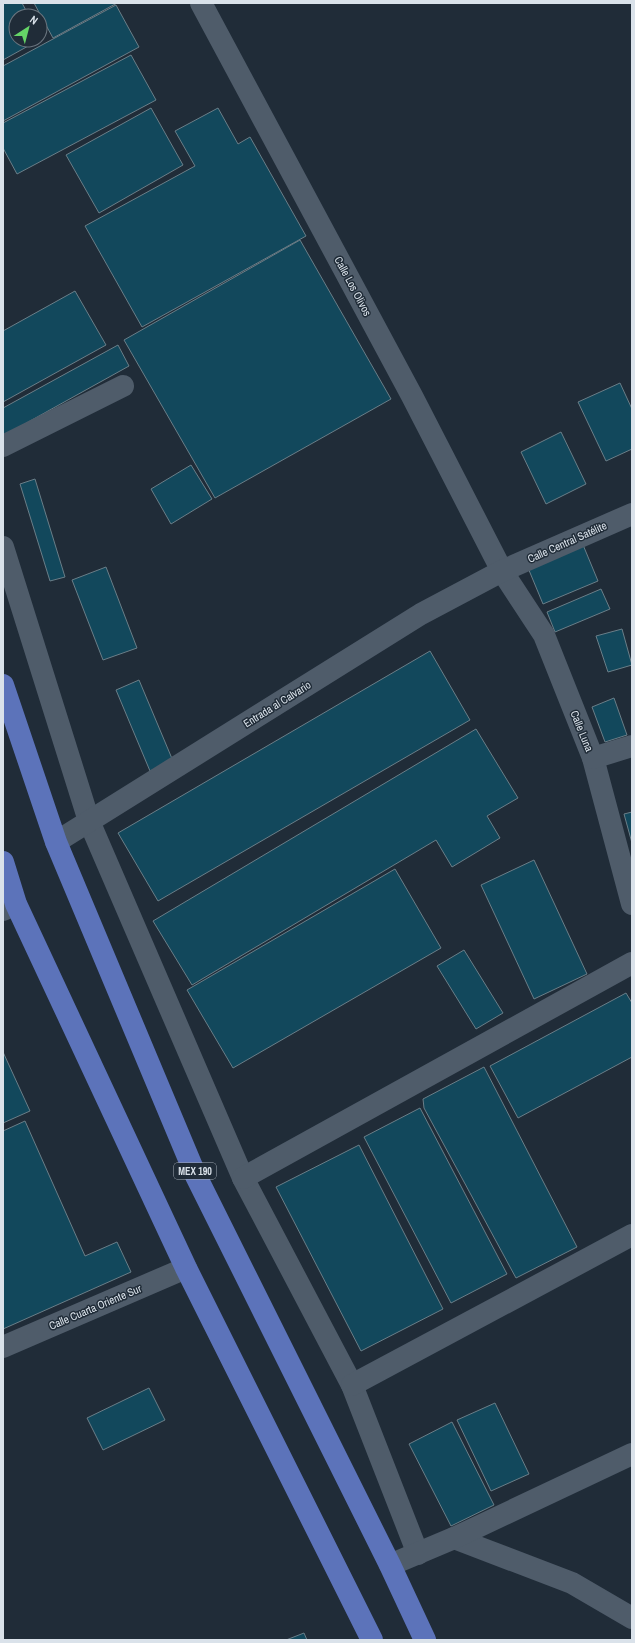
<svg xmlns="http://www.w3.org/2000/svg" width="635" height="1643" viewBox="0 0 635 1643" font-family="'Archivo Narrow',sans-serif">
<rect width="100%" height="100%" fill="#202c38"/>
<g fill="#12485c" stroke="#6a7e88">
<path d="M3,3H22L29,16H16V40H39L3,60Z"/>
<path d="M34,3H117L53,38Z"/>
<path d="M116,5L139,47L3,121V66Z"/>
<path d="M131,55L156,100L17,174L3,148V123Z"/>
<path d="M151,108L183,165L99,213L66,155Z"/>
<path d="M218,108L238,144L250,137L306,236L142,327L85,226L195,166L175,131Z"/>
<path d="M300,240L391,399L215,498L124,340Z"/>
<path d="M75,291L106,345L3,402V331Z"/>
<path d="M118,345L129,366L3,436V408Z"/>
<path d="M620,383L632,409V449L606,461L578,402Z"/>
<path d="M561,432L586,484L546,504L521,452Z"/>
<path d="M191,465L212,499L171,524L151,489Z"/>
<path d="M35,479L65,577L50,581L20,484Z"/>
<path d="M581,540L598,581L543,604L526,563Z"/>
<path d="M106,567L137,648L103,660L72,580Z"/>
<path d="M601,589L610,609L555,632L547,612Z"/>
<path d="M622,629L632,665L608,672L596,636Z"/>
<path d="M430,651L470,720L158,901L118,833Z"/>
<path d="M139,680L173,761L150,771L116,690Z"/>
<path d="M614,698L627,735L605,742L592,707Z"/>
<path d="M476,729L518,798L487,816L500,838L452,867L436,840L192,985L153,921Z"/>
<path d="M632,812V843L624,814Z"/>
<path d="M534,860L587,974L534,999L481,885Z"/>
<path d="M395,869L441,948L233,1068L187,990Z"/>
<path d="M464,950L503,1013L476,1029L437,966Z"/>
<path d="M626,993L632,1003V1057L518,1118L490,1066Z"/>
<path d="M3,1052L30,1111L3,1123Z"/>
<path d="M484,1067L577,1247L516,1278L424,1108L423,1099Z"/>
<path d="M420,1108L507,1274L451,1303L364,1137Z"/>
<path d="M25,1121L85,1256L117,1242L131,1272L3,1329V1131Z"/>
<path d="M359,1145L443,1309L361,1351L276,1187Z"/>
<path d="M149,1388L165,1420L103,1450L87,1418Z"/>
<path d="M495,1403L529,1474L491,1491L457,1420Z"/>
<path d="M452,1422L494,1505L451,1526L409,1444Z"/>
<path d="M304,1633L307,1640H286Z"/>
</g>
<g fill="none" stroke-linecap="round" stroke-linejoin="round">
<g stroke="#4f5c6a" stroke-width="22">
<path d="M201,3L412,396L502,571L544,635L593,758L632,904"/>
<path d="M3,446L123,386"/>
<path d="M3,547L89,821L243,1178L352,1385L418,1554"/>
<path d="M593,758L632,746"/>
<path d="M56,842L421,614L502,571L632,514"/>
<path d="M3,910L16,904"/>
<path d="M243,1178L632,963"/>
<path d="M3,1347L186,1268"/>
<path d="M352,1385L632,1235"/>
<path d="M454,1538L572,1583L632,1618"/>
<path d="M390,1565L454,1538L632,1454"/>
</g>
<g stroke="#5c73ba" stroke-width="22">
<path d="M3,685L56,842L196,1176L390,1565L425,1640"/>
<path d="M3,862L16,904L186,1268L372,1640"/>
</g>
</g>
<g text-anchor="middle" stroke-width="3" stroke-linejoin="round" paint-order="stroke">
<rect fill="#202c38" stroke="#a2abb5" stroke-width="1" x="174" y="1163" width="42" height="16" rx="3"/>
<g font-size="10" font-weight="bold" fill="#dae2ea">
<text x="195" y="1175">MEX 190</text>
</g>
<g font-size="11" fill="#dae2ea" stroke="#202c38">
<text transform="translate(353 286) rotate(62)" y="4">Calle Los Olivos</text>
<text transform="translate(567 542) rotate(-24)" y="4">Calle Central Satélite</text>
<text transform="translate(277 704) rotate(-32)" y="4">Entrada al Calvario</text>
<text transform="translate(582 731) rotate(68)" y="4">Calle Luna</text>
<text transform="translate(95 1307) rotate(-23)" y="4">Calle Cuarta Oriente Sur</text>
</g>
</g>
<rect width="635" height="1643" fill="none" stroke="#dae2ea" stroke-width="8"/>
<g transform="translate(28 28) rotate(36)"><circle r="19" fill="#202c38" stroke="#6a757f"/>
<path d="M0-3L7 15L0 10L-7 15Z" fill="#65d467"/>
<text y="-6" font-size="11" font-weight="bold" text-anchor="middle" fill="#dae2ea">N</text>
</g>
</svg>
